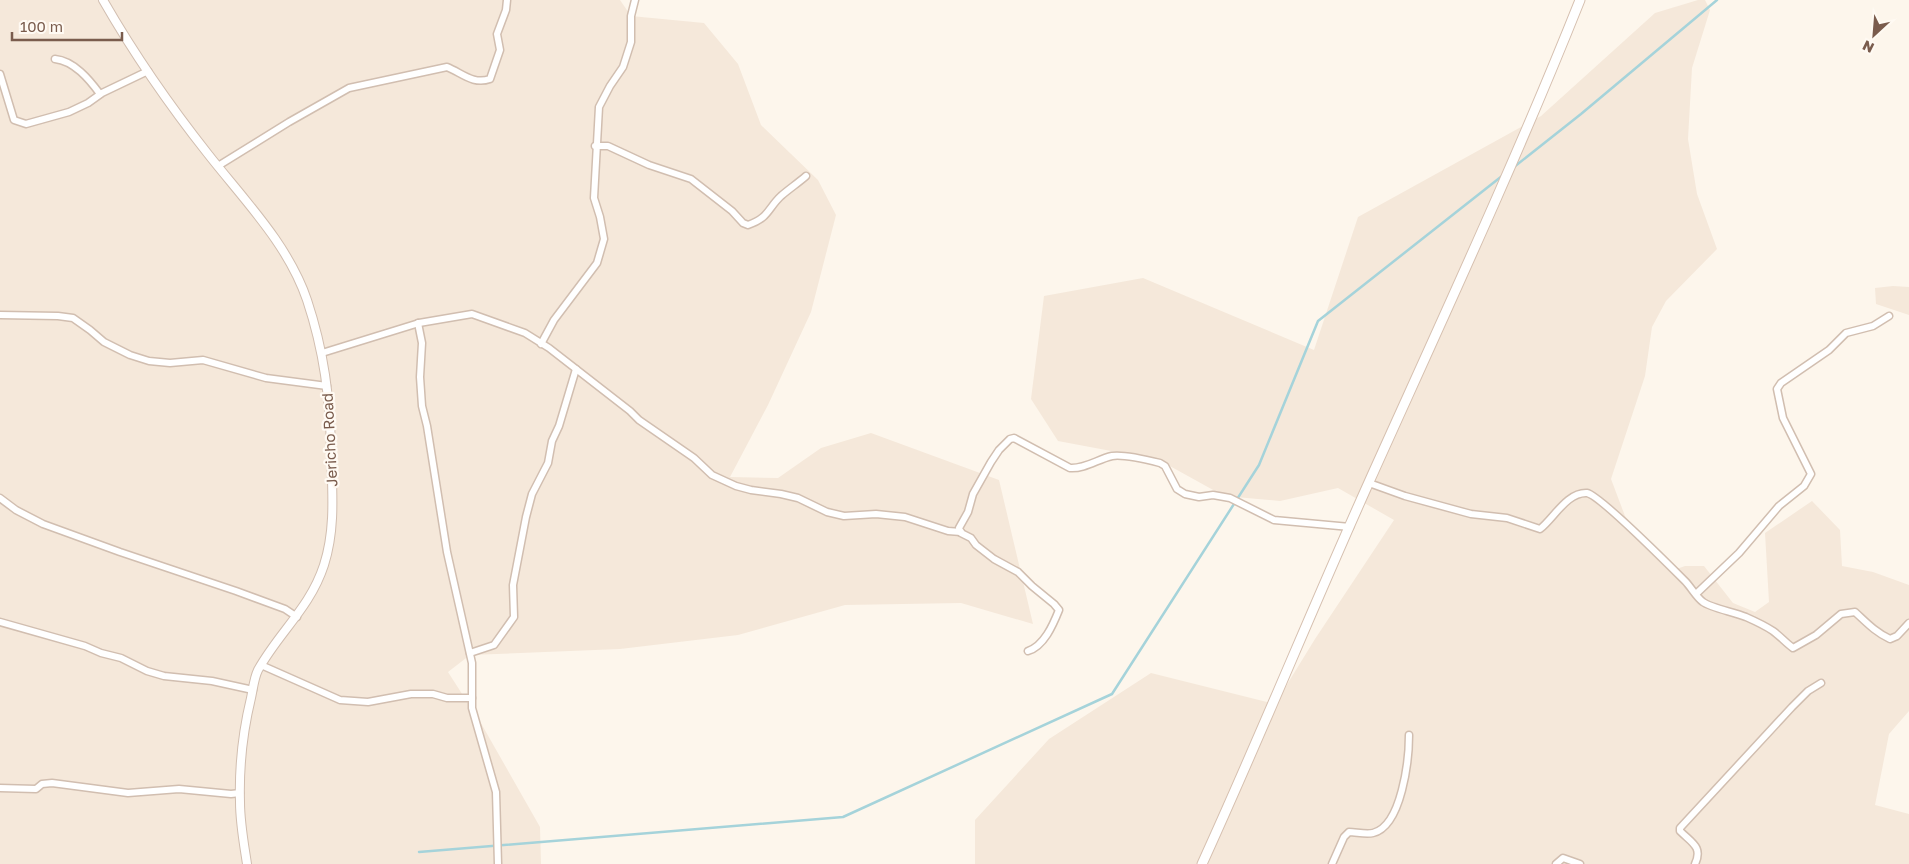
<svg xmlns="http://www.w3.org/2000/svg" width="1909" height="864" viewBox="0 0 1909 864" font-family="'Golos Text',sans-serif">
<rect width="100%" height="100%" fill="#fdf6ec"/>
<g fill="#f5e8da">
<path d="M0,0H620L631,16L704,23L738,64L761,125L818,180L836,215L811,312L768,405L730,477L778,478L821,448L871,433L999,480L1033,624L961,603L845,605L738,635L620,649L470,655L448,672L482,725L540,827L541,864H0Z"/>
<path d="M1698,0H1705L1710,10L1692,68L1688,139L1697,194L1717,249L1666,301L1652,327L1645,376L1611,479L1625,516L1671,571L1685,566H1704L1733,603L1755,612L1769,602L1765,533L1812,501L1840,530L1842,566L1873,572L1909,585V711L1889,734L1875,805L1909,814V864H975V820L1049,739L1151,673L1275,704L1315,639L1394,520L1338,488L1280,501L1224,496L1159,460L1058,441L1031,399L1044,296L1143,278L1314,350L1358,217L1541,116L1655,13Z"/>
<path d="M1893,286L1909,287V315L1876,304L1875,288Z"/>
</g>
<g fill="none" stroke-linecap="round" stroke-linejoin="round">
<g stroke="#a5d3da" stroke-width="2.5">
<path d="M1514,167L1581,114L1717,0"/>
<path d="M419,852L843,817L1112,694L1259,465L1318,321L1502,176"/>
</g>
<defs>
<g id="minor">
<path d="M55,59C74,61 89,79 100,94"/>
<path d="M0,74L14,120L26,124L69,112L88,103L102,93L148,71"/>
<path d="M595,146H608L649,165L691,179L732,211L743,223L748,225C769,218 768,208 781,196C789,189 798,183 806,176"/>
<path d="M218,166L289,122L349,88L447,67C462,73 473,85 490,79L500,50L497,34L506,10L507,0"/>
<path d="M0,315L58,316L73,318L90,330L104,342L130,355L149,361L170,363L203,360L266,378L327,386"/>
<path d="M418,323L422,343L420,377L422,406L427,426L447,552L472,663V708L496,792L498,864"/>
<path d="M541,344L554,320L597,263L604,239L600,217L594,198L599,107L610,86L623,67L631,42V16L635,0"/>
<path d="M322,353L419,323L472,314L525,333L549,348L630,411L639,420L694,458L712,475L736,486L751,490L781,494L798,498L827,512L844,516L876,514L905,517L948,531L961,532"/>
<path d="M1369,483L1405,496L1471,514L1507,518L1540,529C1554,518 1567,492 1587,493C1599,495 1672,568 1685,581C1691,587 1696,597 1703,602C1711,608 1734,612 1746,617C1755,621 1764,625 1773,631C1780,636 1786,643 1793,648L1816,635L1841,614L1855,612C1866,622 1875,632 1890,639L1897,636L1909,623"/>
<path d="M0,498L16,510L43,524L120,552L236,591L285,609L297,617"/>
<path d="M1696,594L1739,553L1779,506L1804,486L1811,474L1783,418L1777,389L1781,383L1829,350L1846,333L1873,326L1889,316"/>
<path d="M0,622L85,646L101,653L121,658L147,671L164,676L212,681L253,690"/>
<path d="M1028,651C1044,646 1053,625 1059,610L1054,604L1032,586L1018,572L994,559L976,545L971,538L961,533L959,528L968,512L973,494L991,462L999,450L1010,439L1014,438L1070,468C1085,469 1098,459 1112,456C1124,454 1148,460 1160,463L1165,466L1177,489L1185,494L1199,497L1213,495L1230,498L1274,520L1350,527"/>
<path d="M470,653L494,645L514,617L513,585L526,517L532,494L548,463L552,441L559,426L576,369"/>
<path d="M261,665L340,700L368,702L411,694H433L447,698H472"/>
<path d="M0,788L36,789L42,784L52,783L128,793L179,789L231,794L240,793"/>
<path d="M1332,864L1344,837L1349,832C1356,832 1366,835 1373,833C1402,826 1409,759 1409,735"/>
<path d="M1556,864L1563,858L1580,864"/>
<path d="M1695,864C1703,847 1692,843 1680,831V828L1792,707L1808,691L1821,683"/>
</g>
<path id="tertiary" d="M103,0C134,54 170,106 208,154C244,200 288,244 307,300C324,351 330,398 331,451C332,489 336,528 324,565C310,608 279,632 258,670C254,678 253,689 251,698C243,731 239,768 240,802C240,823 244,844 247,864"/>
<path id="secondary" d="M1202,864C1260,737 1312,609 1369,482C1441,322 1515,163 1580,0"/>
</defs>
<use href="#minor" stroke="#d1beb0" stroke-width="9"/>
<use href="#tertiary" stroke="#d1beb0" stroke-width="10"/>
<use href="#secondary" stroke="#d6c0b0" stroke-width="11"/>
<use href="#minor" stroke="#fff" stroke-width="6"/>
<use href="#tertiary" stroke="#fff" stroke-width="8"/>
<use href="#secondary" stroke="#fff" stroke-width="9"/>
</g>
<g text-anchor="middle" stroke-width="4.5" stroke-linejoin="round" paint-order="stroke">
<g font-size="15" fill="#7a5c4d" stroke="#fffaf3">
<text transform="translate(330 440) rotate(-93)" y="5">Jericho Road</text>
</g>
</g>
<g transform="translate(1874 35) rotate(206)" stroke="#fffaf3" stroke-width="4" paint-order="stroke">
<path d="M0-4L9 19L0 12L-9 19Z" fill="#7a5c4d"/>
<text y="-8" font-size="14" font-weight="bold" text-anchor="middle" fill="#7a5c4d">N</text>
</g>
<path d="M12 32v8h110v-8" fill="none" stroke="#7a5c4d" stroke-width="2.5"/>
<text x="20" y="32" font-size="15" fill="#7a5c4d" stroke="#fffaf3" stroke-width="4" paint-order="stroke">100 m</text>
</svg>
